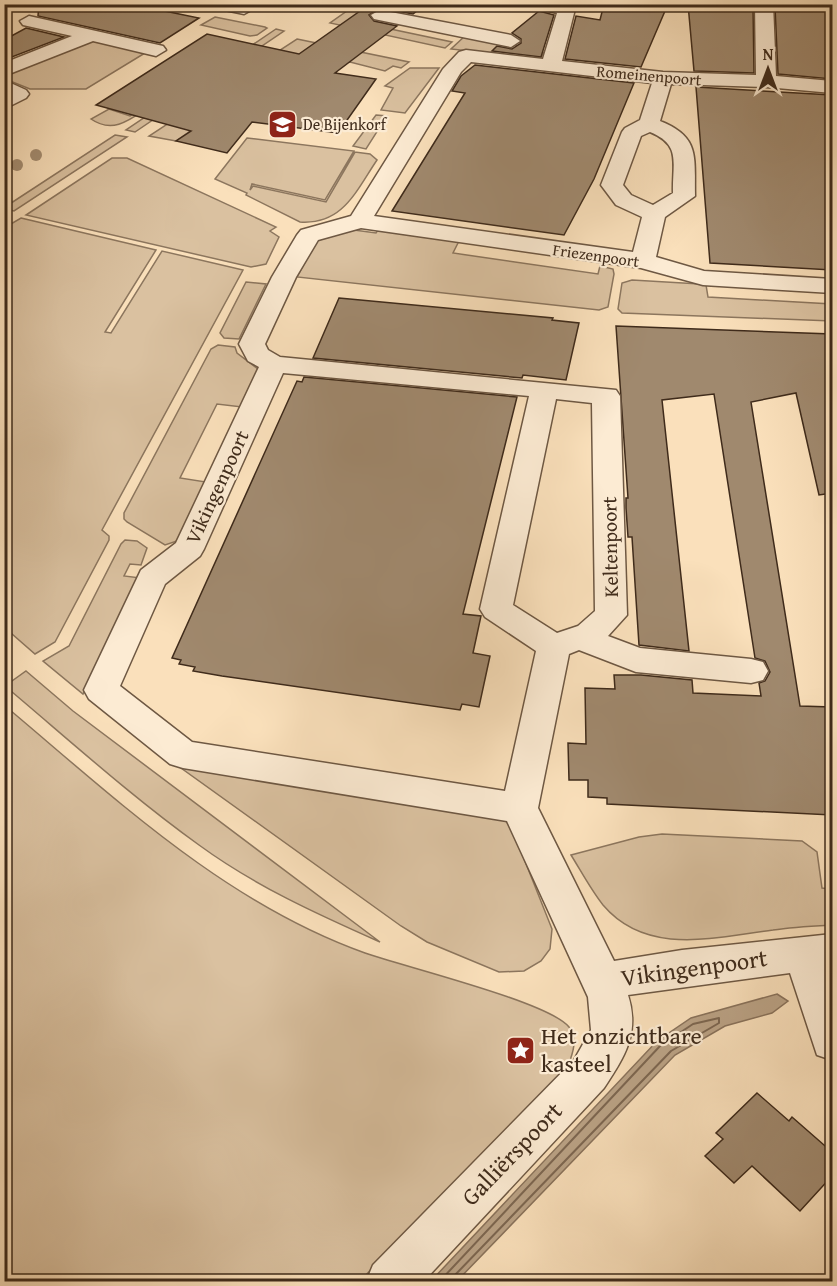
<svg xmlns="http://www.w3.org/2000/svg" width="837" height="1286" viewBox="0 0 837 1286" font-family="'Gentium Book Plus',serif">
<rect width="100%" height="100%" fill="#fae0bb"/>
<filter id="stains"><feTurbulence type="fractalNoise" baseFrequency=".00333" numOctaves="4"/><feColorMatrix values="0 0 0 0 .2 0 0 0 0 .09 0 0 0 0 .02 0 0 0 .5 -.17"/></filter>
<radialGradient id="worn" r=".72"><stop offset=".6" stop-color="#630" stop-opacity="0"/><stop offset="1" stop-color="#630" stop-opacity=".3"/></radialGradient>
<g fill="#dac1a0" stroke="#8c765e" stroke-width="1.5">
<path d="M355,10L370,13L362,23L452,42L445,48L330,23L347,11Z"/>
<path d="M215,17L265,27L267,28L257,35L250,36L201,25Z"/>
<path d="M276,29L284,31L135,132L126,130Z"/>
<path d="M466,35L540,50L544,53L541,57L534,58L451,49Z"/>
<path d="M297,39L409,62L401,68L393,66L385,71L350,62L275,71L176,141L149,136Z"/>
<path d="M91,40L145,53L86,89H30L5,79V73Z"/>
<path d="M410,68H439L405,113L381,110L393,88L385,86Z"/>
<path d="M148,104L152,105C132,118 114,135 91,119L109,109L130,116Z"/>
<path d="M376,115L387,116L366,149L353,146Z"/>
<path d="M115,135L127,137L14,211L5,209V207Z"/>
<path d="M247,138L354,151L325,200L252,184L250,190L253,186L326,202L355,152L370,154L377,160C356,191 343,225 300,222L246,195L247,193L215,179Z"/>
<path d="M112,158H127L276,227L270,231L279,237L266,264L251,267L26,215Z"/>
<path d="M21,218L156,250L105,332L111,333L162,251L243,270L102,530L109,536V540L55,642L35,654L4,627V228Z"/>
<path d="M354,230L376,233L378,230L456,241L458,243L453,253L598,274L600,266L613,269L614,274L608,307L599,310L297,277L317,240Z"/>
<path d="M632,280L700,284L706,285L708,297L832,304V321L622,313L618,309L622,283Z"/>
<path d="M246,282L266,284L239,339L224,338L220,333Z"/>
<path d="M218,345L235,347L237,353L258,369L242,407L217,404L180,478L206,482L180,540L165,545L127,522L124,519V513L211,349Z"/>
<path d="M125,540L137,541L147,548L141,565L130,564L124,576L141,578L83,694L43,661L69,646L121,544Z"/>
<path d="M26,671L73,711L380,942C317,914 255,886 199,845C132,797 68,739 5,686Z"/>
<path d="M4,705C116,799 225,903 365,953C405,967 549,1002 569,1027C578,1039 573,1053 568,1066L360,1281H5Z"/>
<path d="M187,766L502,818L511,826L552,929L550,949L541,961L524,971L499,972L427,942L401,926L181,768Z"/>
<path d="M662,834L802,841L817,852L822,888L832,889V925C813,926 792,927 773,930C716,937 647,957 603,905C591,890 581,871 571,855L639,837Z"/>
</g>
<path fill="#baa285" stroke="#89725b" stroke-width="1.5" d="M777,994L788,1001L772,1013L725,1026L675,1055L457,1281H431L657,1041L691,1018Z"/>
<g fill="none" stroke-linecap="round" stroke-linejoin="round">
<path stroke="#7c6650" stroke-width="2" d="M439,1282L660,1046L693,1024L719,1018V1023L671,1051L455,1275L453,1282"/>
</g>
<g fill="#a0896e" stroke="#3f2b1b" stroke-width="1.5">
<path d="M39,4H154L155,9L199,18L160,43L38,16Z"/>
<path d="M370,4H426L413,14L380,8L369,15L374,21L397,26L335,73L376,79L338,133L252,122L227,153L176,141L191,131L96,105L207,34L299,54Z"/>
<path d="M604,4H668L641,67L565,59L576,16L600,20Z"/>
<path d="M688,4L753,5L754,73L694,71Z"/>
<path d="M775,7L832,11V79L778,74Z"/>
<path d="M539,11L554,15L541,57L492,51L497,46L512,49L521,43V39L512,33Z"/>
<path d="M26,28L64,37L4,60V40Z"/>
<path d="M475,65L634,83L594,179L564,235L392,211L465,93L452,91L461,76Z"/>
<path d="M696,87L832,95V270L710,263Z"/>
<path d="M339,298L553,318L552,320L579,323L566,380L523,375L522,378L313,358Z"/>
<path d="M616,326L832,334V493L819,495L796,393L751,402L800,706L832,707V815L607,804V798L588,797V780H569L568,743L586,744L585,688L615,689L614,675H641L692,680L693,693L761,696L759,683L765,681L770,672L765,661L755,658L714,394L662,400L689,651L639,645L632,537H628L626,508V498H628Z"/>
<path d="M304,377L517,397L463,614L481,616L473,653L490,656L479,707L462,704L460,710L222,676L193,671L195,667L179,664L181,660L172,658L297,381L302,382Z"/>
<path d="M757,1093L789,1121L792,1117L832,1152V1176L800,1211L752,1166L734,1183L705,1156L723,1139L716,1133Z"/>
</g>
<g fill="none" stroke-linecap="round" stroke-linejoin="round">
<defs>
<g id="minor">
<path d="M212,4H248L253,9L244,14L215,8Z"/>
<path d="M533,4H570L575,9L562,61L663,72L756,75L755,4H773L776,76L832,81V93L766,87L671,84L660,121C701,137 694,158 695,196L665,217L656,257L704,271L832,279V293L703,285L641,268L361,228L318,240L296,277L265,344L268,350L280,357L616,390L620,396L627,615L608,636L640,648L751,659L763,662L768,671L763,680L751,683L636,672L579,650L569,654L538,808L614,961L682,950L832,934V968L829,969L832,978V1060L817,1055L790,973L628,995C640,1033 625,1056 604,1088L423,1282H366L373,1265L574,1060L591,1030L588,997L507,821L183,768L170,764L89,699L84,690L141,570L176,543L259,367L248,361L239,344L272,277L297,235L301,230L351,216L443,69L459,52L466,50L543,59L557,13L536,8ZM471,62L652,83L640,120L625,128L622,132L601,185L616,205L642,217L633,252L374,216L461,72ZM650,132C682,145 672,163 673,193L653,205L631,195L623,185L641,136ZM283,373L529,396L480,609L485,617L536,651L505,791L192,742L120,686L165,584L200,556L204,549ZM556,399L592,403L595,611L578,626L557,633L513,605Z"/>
<path d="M380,10L511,35L520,41L511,47L374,19L371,15Z"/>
<path d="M29,16L163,46L166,50L156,56L93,41L4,76V63L72,36L23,25L20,21Z"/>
<path d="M4,80L26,90L29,94L26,98L4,109Z"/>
</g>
</defs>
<use href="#minor" stroke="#6e5843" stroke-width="3"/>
<use href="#minor" fill="#fcebd3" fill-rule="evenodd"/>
</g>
<g fill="#a48d72">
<circle cx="36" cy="155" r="6"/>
<circle cx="17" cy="165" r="6"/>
</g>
<defs>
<symbol id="school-square" viewBox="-11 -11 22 22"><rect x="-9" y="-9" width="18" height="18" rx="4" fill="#8f2418" stroke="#fcebd3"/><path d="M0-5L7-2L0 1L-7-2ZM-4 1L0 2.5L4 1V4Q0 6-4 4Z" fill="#fff"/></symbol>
<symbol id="sight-square" viewBox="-11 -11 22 22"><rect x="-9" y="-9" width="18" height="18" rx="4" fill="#8f2418" stroke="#fcebd3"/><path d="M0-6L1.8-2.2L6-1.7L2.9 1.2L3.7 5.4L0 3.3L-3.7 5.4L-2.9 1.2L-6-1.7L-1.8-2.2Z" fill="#fff"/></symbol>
</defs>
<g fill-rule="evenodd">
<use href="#school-square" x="266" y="108" width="33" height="33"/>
<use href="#sight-square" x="504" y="1034" width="33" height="33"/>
</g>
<g text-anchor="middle" stroke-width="4.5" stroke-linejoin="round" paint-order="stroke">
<g font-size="16" fill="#3f2b1b" stroke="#fcebd3">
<text transform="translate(649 75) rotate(5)" y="6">Romeinenpoort</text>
<text transform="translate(596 255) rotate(8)" y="6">Friezenpoort</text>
</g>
<g font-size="16" fill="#3f2b1b" stroke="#fcebd3" text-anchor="start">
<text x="303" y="130">De Bijenkorf</text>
</g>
<g font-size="20" fill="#3f2b1b" stroke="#fcebd3">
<text transform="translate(217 487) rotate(-65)" y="7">Vikingenpoort</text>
<text transform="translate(610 547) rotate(-91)" y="7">Keltenpoort</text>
</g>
<g font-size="24" fill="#3f2b1b" stroke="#fcebd3">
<text transform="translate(694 968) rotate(-8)" y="8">Vikingenpoort</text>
<text transform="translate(512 1154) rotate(-46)" y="8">Galliërspoort</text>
</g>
<g font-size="24" fill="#3f2b1b" stroke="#fcebd3" text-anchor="start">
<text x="541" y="1044">Het onzichtbare<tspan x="541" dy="28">kasteel</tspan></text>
</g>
</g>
<rect width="837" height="1286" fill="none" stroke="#fae0bb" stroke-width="24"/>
<rect x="6" y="6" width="825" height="1274" fill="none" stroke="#3f2b1b" stroke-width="3"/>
<rect x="12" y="12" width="813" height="1262" fill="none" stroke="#3f2b1b" stroke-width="1.5"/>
<g transform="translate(768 69)" stroke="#fcebd3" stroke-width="4.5" paint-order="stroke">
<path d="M0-4.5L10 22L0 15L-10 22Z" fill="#3f2b1b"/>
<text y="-9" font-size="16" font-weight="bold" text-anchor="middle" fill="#3f2b1b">N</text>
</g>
<rect width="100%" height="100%" filter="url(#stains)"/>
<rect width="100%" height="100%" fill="url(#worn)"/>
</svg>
